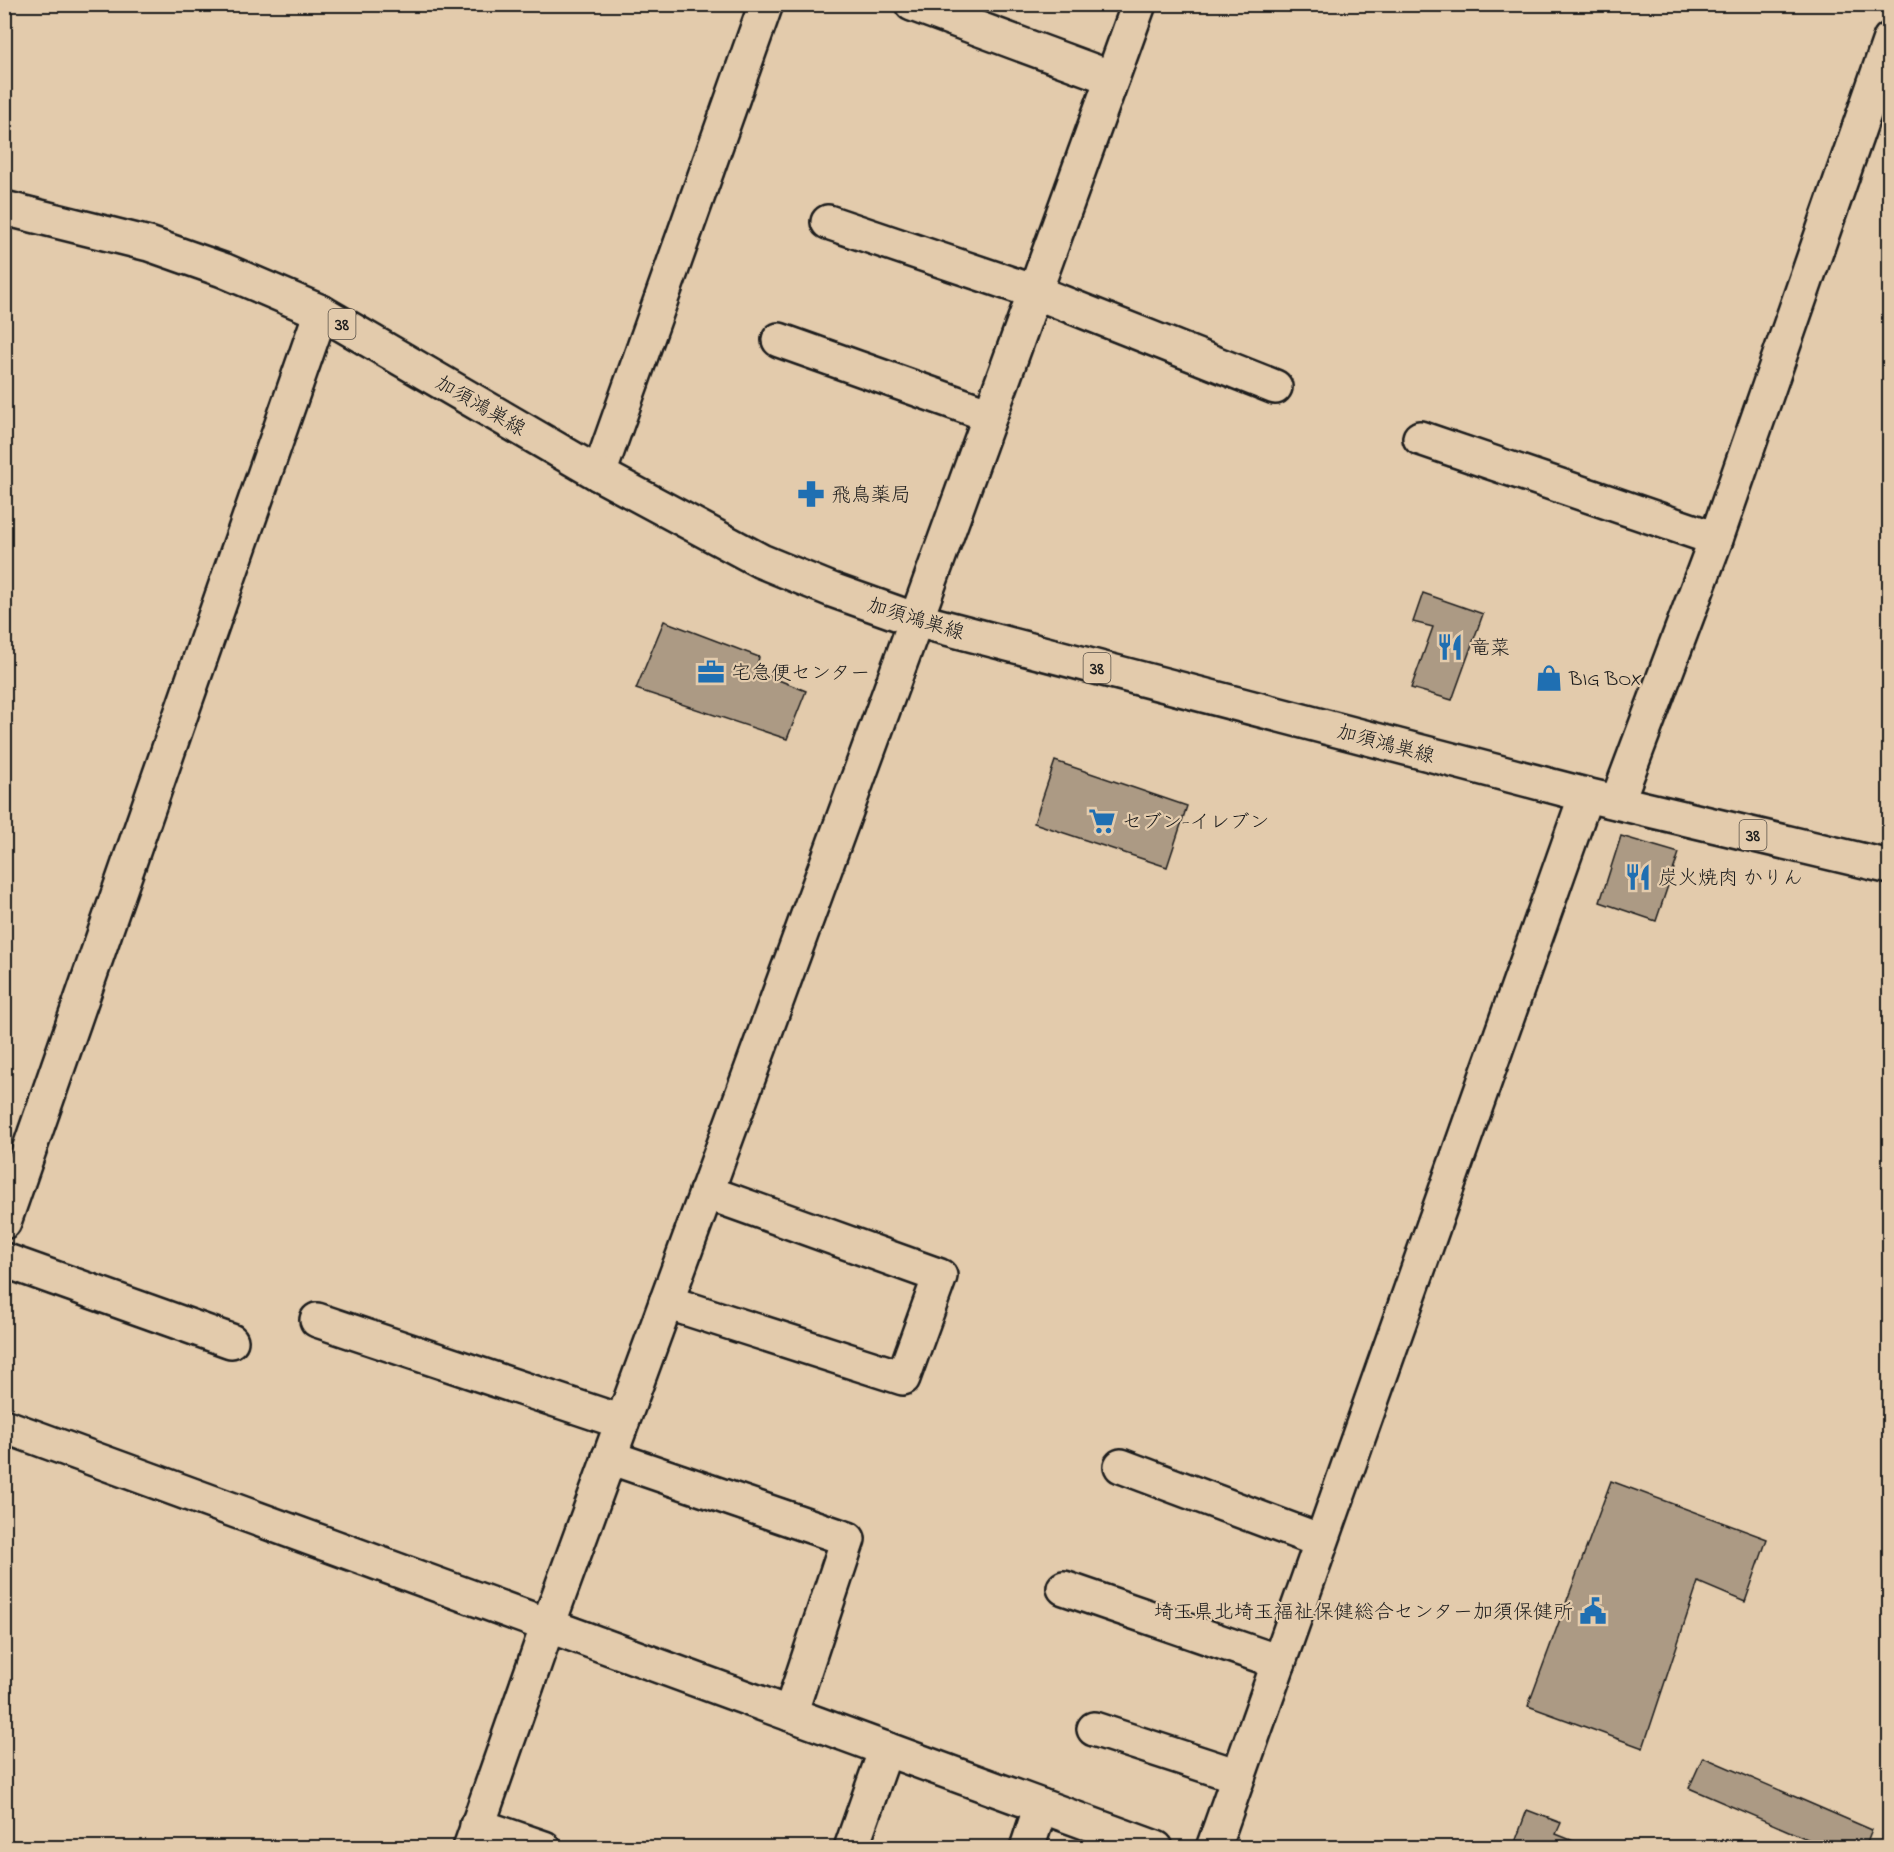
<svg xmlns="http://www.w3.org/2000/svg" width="1894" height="1852" viewBox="0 0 1894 1852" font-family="'Indie Flower','Klee One',sans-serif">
<rect width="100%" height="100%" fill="#e3cbac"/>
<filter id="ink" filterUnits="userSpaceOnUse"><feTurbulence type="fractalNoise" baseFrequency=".0167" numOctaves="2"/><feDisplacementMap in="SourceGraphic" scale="12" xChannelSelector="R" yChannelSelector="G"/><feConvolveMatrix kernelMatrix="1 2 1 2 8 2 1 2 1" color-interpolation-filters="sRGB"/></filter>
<g filter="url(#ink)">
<g fill="#ac9a84" stroke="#1c1c1c" stroke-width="1.5">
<path d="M1423,593L1483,614L1452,700L1411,688L1433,627L1413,622Z"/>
<path d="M664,621L759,657L756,671L806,691L787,739L636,689Z"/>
<path d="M1055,761L1187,806L1167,867L1034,823Z"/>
<path d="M1621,836L1679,853L1656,921L1600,902Z"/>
<path d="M1611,1481L1767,1539L1745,1602L1698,1582L1643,1748L1528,1706Z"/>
<path d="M1703,1757L1872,1830L1865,1848H1828L1689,1788Z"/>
<path d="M1527,1810L1561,1823L1556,1834L1591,1848H1513Z"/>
</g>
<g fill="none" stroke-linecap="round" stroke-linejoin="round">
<defs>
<g id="minor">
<path d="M912,4L1112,78"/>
<path d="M828,222L1035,292L1275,387"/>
<path d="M779,340L990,415"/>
<path d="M1420,438L1716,539"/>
<path d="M599,474L766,4"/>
<path d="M1617,802L1716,539L1890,39"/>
<path d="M4,1222L321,312"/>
<path d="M4,1260L231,1341"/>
<path d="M666,1302L903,1378L940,1276L706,1192"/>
<path d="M317,1320L622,1422"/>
<path d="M4,1426L1156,1848"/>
<path d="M609,1457L848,1539L790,1714"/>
<path d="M1121,1466L1321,1541"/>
<path d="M1064,1588L1279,1662"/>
<path d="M1094,1729L1238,1776"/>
<path d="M477,1825L544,1848"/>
<path d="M470,1848L548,1625L916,620L1139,4"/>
<path d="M851,1848L886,1749"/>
<path d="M1027,1848L1041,1806"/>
<path d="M1213,1848L1586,795"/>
</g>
<path id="major" d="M4,208L149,244L223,270L321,312L599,474L761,561L832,590L916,620L1586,795L1890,867"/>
</defs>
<use href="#minor" stroke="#1c1c1c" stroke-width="38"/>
<use href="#major" stroke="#1c1c1c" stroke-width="38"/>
<use href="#minor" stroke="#e3cbac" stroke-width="33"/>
<use href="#major" stroke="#e3cbac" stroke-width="33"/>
</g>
</g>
<defs>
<symbol id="pharmacy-bare" viewBox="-9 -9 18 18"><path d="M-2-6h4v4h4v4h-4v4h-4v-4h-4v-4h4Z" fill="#1f6fb2" stroke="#e3cbac" stroke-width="2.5" paint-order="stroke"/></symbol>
<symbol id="restaurant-bare" viewBox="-9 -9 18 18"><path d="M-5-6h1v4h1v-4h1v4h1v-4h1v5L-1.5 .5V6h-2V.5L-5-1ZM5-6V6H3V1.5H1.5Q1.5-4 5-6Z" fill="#1f6fb2" stroke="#e3cbac" stroke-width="2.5" paint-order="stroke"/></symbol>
<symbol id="office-bare" viewBox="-9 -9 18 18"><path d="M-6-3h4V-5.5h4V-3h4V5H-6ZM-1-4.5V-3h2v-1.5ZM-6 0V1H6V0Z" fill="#1f6fb2" stroke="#e3cbac" stroke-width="2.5" paint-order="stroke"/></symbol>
<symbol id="shop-bare" viewBox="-9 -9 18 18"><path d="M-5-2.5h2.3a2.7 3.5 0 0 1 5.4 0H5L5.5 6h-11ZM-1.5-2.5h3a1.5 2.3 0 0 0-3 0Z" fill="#1f6fb2" stroke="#e3cbac" stroke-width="2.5" paint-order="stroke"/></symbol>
<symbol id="supermarket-bare" viewBox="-9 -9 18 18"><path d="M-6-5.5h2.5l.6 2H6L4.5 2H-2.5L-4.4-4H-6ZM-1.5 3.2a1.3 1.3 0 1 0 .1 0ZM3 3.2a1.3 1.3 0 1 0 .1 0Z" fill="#1f6fb2" stroke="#e3cbac" stroke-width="2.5" paint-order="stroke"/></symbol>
<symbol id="civic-bare" viewBox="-9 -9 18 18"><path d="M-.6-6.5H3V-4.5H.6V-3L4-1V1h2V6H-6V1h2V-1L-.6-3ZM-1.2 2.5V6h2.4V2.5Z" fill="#1f6fb2" stroke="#e3cbac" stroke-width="2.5" paint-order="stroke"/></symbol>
</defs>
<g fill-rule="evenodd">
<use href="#pharmacy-bare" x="792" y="475" width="38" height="38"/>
<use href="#restaurant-bare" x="1431" y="628" width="38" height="38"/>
<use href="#office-bare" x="692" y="653" width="38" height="38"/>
<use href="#shop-bare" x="1530" y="659" width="38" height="38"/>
<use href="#supermarket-bare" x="1083" y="802" width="38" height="38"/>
<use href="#restaurant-bare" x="1619" y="858" width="38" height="38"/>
<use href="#civic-bare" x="1574" y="1592" width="38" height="38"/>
</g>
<g text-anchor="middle" stroke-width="4.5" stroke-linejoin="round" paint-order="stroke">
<g fill="#e3cbac" stroke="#585047" stroke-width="1.5">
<rect x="328.5" y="309" width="27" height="30" rx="4.5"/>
<rect x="1083.5" y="653" width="27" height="30" rx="4.5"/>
<rect x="1739.5" y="820" width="27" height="30" rx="4.5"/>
</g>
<g font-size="18" font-weight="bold" fill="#1c1c1c">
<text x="342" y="330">38</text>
<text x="1097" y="674">38</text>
<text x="1753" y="841">38</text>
</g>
<g font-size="20" fill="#1c1c1c" stroke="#e3cbac">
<text transform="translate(481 405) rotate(30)" y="7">加須鴻巣線</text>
<text transform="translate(916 618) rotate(17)" y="7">加須鴻巣線</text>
<text transform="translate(1386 743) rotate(15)" y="7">加須鴻巣線</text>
</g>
<g font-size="20" fill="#1c1c1c" stroke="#e3cbac" text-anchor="start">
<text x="831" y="501">飛鳥薬局</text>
<text x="1470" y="654">竜菜</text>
<text x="731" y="679">宅急便センター</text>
<text x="1569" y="685">BIG BOX</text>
<text x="1122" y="828">セブン-イレブン</text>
<text x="1658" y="884">炭火焼肉 かりん</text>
<text x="1573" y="1618" text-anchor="end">埼玉県北埼玉福祉保健総合センター加須保健所</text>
</g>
</g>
<rect width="1894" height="1852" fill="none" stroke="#e3cbac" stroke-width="24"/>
<rect x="12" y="12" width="1870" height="1828" fill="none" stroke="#1c1c1c" stroke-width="2" filter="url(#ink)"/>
</svg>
